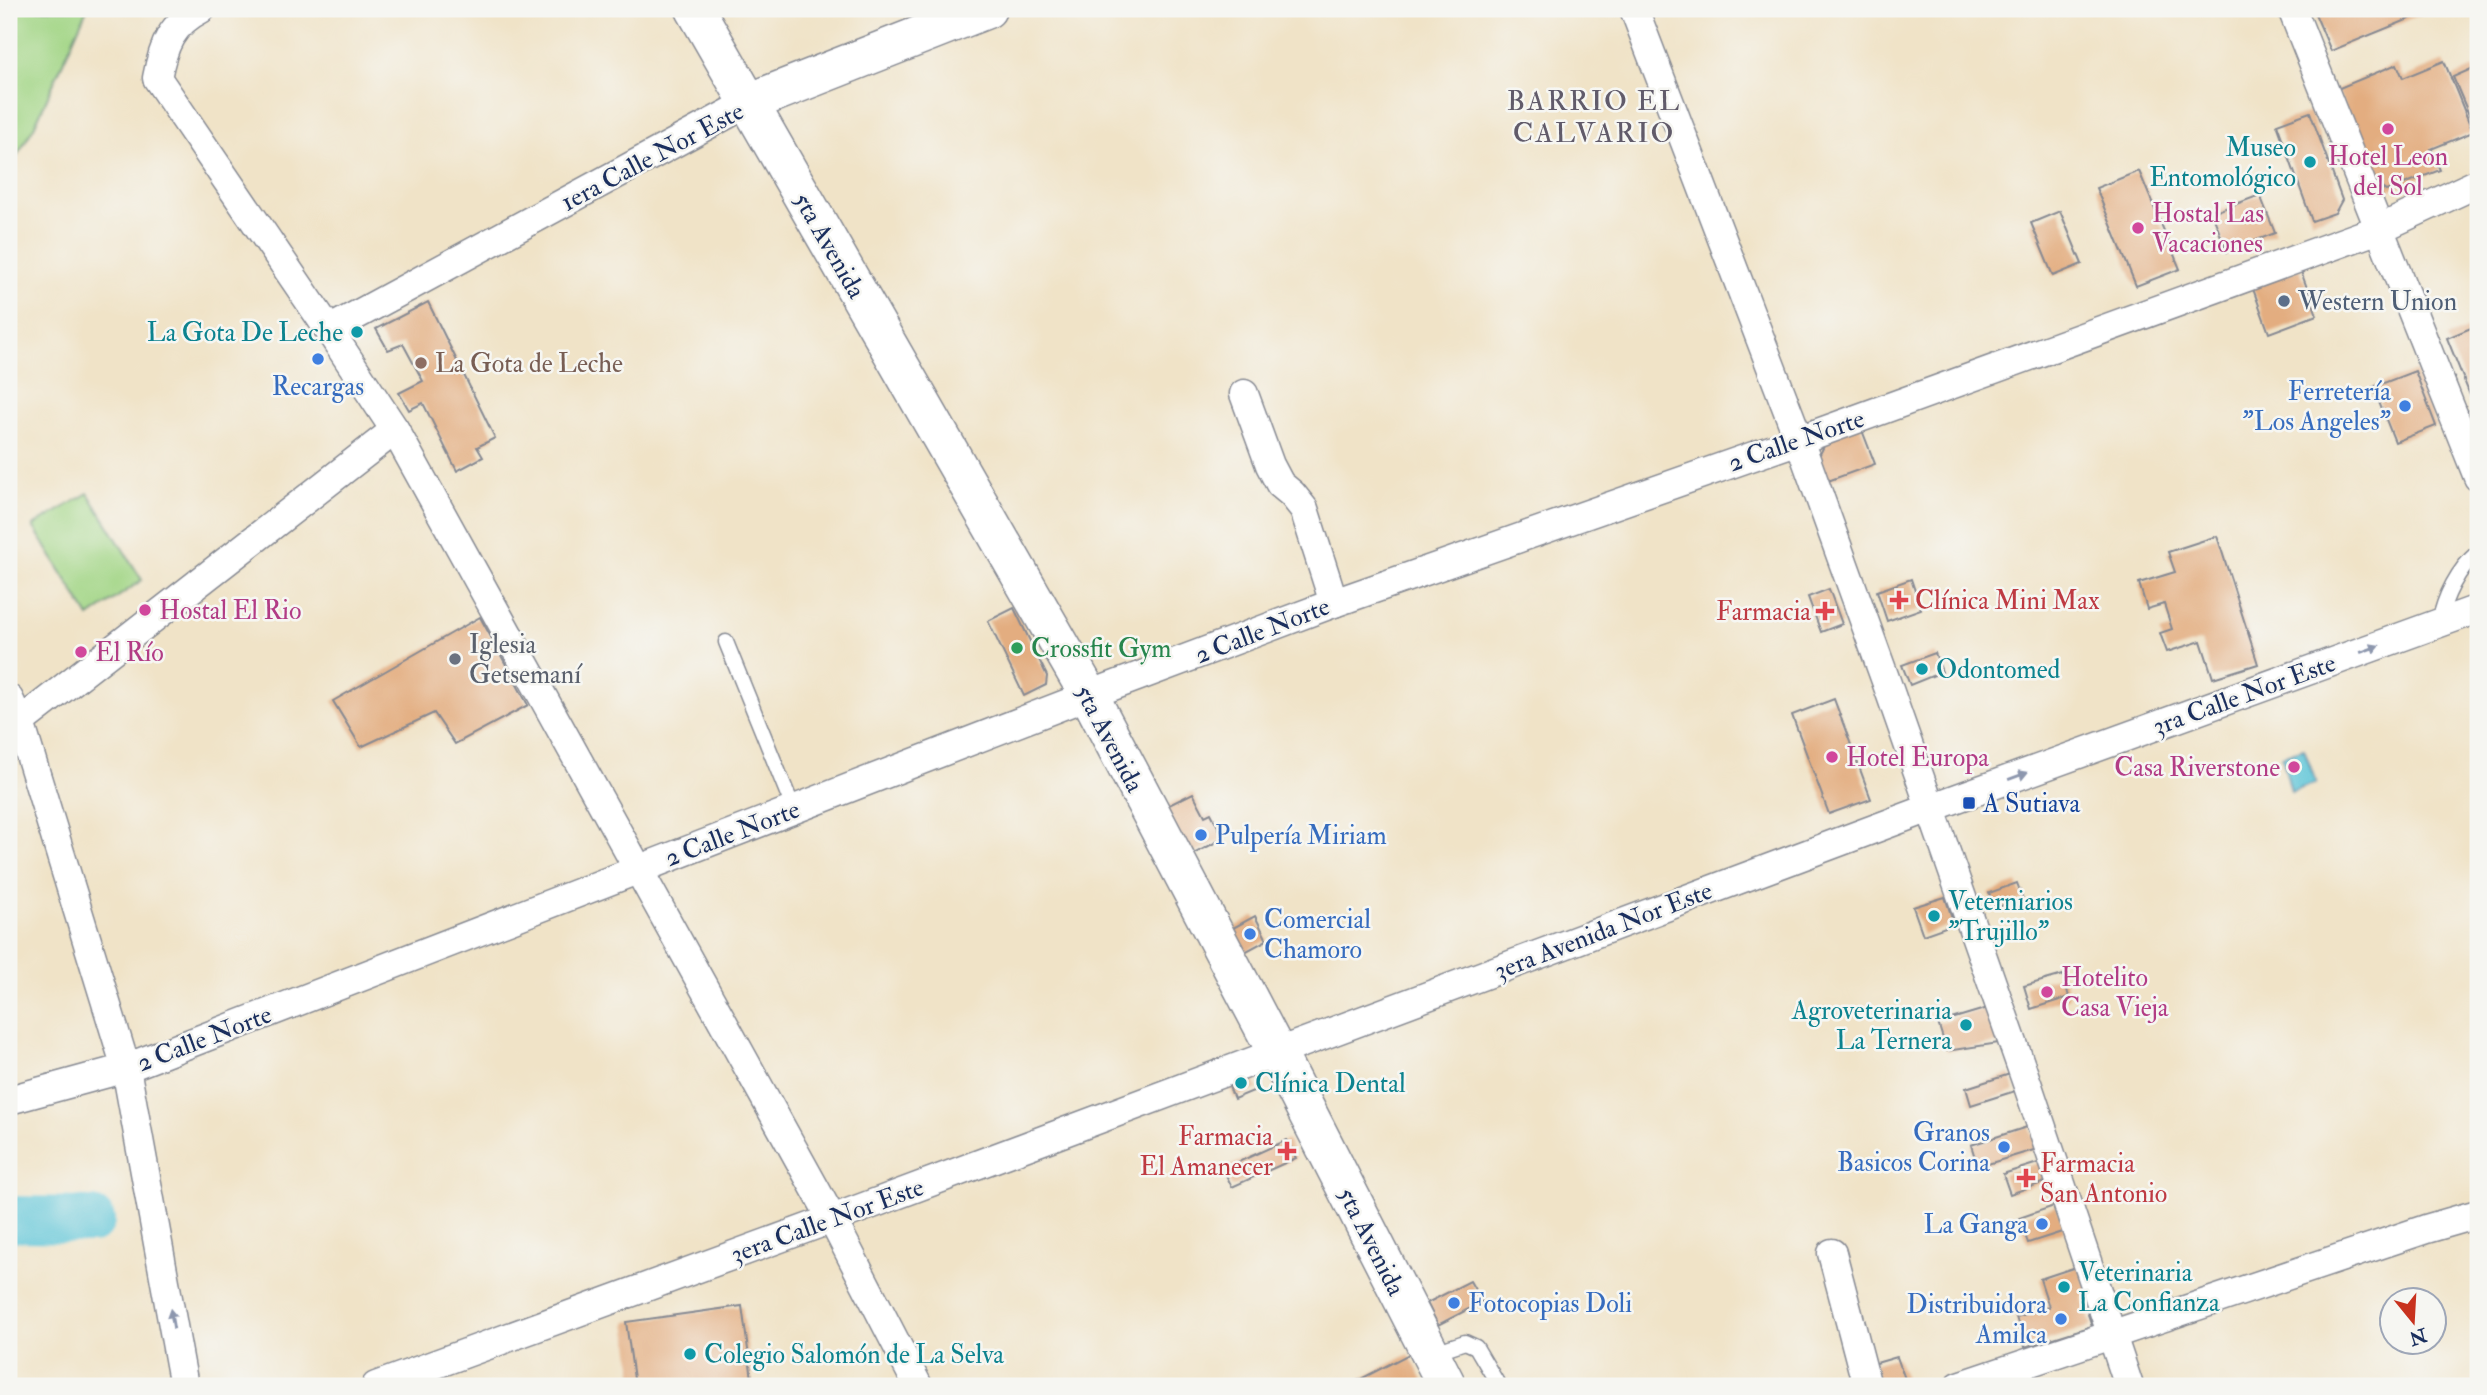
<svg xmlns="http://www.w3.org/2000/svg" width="2487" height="1395" viewBox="0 0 2487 1395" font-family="'IM FELL Double Pica',serif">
<rect width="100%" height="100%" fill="#f6f6f2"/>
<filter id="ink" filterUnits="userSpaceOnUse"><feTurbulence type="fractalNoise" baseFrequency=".0143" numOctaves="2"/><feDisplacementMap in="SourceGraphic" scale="14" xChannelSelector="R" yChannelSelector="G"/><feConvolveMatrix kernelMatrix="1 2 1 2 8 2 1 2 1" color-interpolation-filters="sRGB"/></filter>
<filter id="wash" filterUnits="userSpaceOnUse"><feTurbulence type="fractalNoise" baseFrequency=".00686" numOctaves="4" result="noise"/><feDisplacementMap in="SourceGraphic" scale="28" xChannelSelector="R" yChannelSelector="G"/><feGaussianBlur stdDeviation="1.57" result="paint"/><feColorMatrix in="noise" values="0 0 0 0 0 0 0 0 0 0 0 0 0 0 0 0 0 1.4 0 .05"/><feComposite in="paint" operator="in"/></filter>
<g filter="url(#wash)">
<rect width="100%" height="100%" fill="#f0e3c7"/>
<g fill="#a2d585" stroke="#5e8272" stroke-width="2">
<path d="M9,9H87L34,127L9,169Z"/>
<path d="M88,493L142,580L89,617L33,526Z"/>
</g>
<path fill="#5bc4d7" stroke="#3b7a9a" stroke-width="2" d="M2304,749L2316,783L2291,792L2282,756Z"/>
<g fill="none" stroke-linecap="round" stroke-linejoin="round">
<path stroke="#5bc4d7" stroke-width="46" d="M9,1219L92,1220"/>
</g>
<g id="blocks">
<g fill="#e3ad80">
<path d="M2313,9H2422L2424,13L2331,51Z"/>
<path d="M2444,61L2473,132L2431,149L2440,170L2386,191L2375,183L2337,89L2397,64L2403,78Z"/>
<path d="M2478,66V136L2453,77Z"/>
<path d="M2310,112L2342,200L2335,213L2312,221L2277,124Z"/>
<path d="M2139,171L2180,269L2136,286L2096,188Z"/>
<path d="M2260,195L2275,233L2227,252L2212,213Z"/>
<path d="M2060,211L2082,264L2053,276L2031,223Z"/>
<path d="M2300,269L2317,315L2269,333L2252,286Z"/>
<path d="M428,302L495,438L477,447L483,457L457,471L423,403L409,410L399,393L423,381L403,344L388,350L376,329Z"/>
<path d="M2478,325V415L2447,338Z"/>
<path d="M2415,371L2436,426L2395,442L2373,387Z"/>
<path d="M1860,425L1875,464L1828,481L1819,456L1828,438Z"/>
<path d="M2217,536L2258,664L2213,678L2201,641L2167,652L2160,633L2172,629L2164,604L2147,609L2139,583L2175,572L2168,552Z"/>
<path d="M1911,579L1921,609L1887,621L1877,591Z"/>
<path d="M1829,589L1842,624L1821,632L1808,597Z"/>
<path d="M1014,608L1047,676L1046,685L1024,696L988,621Z"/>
<path d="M480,617L528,705L455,744L434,713L361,747L333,701Z"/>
<path d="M1935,653L1942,672L1910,685L1902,665Z"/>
<path d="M1834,699L1871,799L1829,814L1792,715Z"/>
<path d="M1193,793L1205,816L1211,813L1224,838L1190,856L1165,807Z"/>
<path d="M2017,883L2023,899L1994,908L1989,893Z"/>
<path d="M1945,897L1954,924L1923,935L1913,907Z"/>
<path d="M1255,916L1267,940L1245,952L1233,928Z"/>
<path d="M2063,975L2069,997L2031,1009L2024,986Z"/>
<path d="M1988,1008L1999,1043L1947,1051L1938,1023Z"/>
<path d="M1249,1067L1258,1089L1234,1099L1225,1077Z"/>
<path d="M2010,1074L2015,1091L1971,1105L1966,1088Z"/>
<path d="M2030,1126L2037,1149L1978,1167L1971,1145Z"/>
<path d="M1287,1140L1296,1158L1232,1187L1223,1169Z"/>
<path d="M2041,1162L2048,1181L2010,1194L2003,1174Z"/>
<path d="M2057,1205L2065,1231L2028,1243L2019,1218Z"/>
<path d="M2079,1266L2089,1294L2082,1297L2092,1326L2025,1347L2016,1317L2049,1307L2040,1279Z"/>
<path d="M1470,1281L1482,1302L1438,1325L1427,1303Z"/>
<path d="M742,1306L753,1386H635L626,1322Z"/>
<path d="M1409,1354L1426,1386H1354L1353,1383Z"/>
<path d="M1897,1357L1905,1379L1880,1386L1873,1364Z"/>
</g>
</g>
</g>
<g filter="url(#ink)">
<use href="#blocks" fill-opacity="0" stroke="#868992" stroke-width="2"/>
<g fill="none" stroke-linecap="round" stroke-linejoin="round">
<defs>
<g id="lane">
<path d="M2439,623C2444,597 2458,569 2478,552"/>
<path d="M726,642L794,810"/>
<path d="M1432,1353L1465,1342L1476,1347L1499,1386"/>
</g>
<g id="street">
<path d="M201,9C171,24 163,46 157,78L329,330L395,430L832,1219L918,1386"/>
<path d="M1634,9L1799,440L1886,681L2028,1086L2129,1386"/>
<path d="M2292,9L2478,477"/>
<path d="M329,330L748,103"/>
<path d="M1244,394L1270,465L1280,484L1292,494L1304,509L1334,603"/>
<path d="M9,699L20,722L126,1068L184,1386"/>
<path d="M9,728L20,722L395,430"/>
<path d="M9,1100L126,1068L1089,695L1334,603L1799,440L2379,229L2478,183"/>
<path d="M1832,1253L1867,1386"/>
<path d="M376,1386L832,1219L1930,808L2478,609"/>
<path d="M1959,1386L2426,1229L2478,1214"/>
</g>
<g id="secondary">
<path d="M695,9L1089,695L1277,1053L1447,1386"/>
<path d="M748,103L987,9"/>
</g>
</defs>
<use href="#lane" stroke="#868992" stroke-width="17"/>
<use href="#street" stroke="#868992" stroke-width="31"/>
<use href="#secondary" stroke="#868992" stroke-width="41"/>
<use href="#lane" stroke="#fff" stroke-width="14"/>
<use href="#street" stroke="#fff" stroke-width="28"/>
<use href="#secondary" stroke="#fff" stroke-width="38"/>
</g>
<defs><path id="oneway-solid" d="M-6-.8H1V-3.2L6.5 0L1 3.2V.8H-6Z" transform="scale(1.75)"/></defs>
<g fill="#8d97ae">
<use href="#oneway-solid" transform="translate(2370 649) rotate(-20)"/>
<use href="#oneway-solid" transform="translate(2018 776) rotate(-20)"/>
<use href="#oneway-solid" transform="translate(172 1319) rotate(-100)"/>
</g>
</g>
<g fill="#d1479c" stroke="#f6f6f2" stroke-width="2.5">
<circle cx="2388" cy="129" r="7"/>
<circle cx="2138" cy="228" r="7"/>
<circle cx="145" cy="610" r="7"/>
<circle cx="81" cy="652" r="7"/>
<circle cx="1832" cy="757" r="7"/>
<circle cx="2294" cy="767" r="7"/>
<circle cx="2047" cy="992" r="7"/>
</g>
<g fill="#0f9aa8" stroke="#f6f6f2" stroke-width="2.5">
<circle cx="2310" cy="162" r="7"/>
<circle cx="357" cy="332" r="7"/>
<circle cx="1922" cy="669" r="7"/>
<circle cx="1934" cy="916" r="7"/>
<circle cx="1966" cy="1025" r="7"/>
<circle cx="1241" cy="1083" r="7"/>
<circle cx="2064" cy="1287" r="7"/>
<circle cx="690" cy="1354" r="7"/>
</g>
<circle fill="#5c6f8a" stroke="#f6f6f2" stroke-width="2.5" cx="2284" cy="301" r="7"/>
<g fill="#3f7fe0" stroke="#f6f6f2" stroke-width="2.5">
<circle cx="318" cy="359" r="7"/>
<circle cx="2405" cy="406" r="7"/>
<circle cx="1201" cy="835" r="7"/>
<circle cx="1250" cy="934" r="7"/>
<circle cx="2004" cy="1147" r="7"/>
<circle cx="2042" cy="1224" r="7"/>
<circle cx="1454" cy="1303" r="7"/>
<circle cx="2061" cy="1319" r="7"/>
</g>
<circle fill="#8d6e63" stroke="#f6f6f2" stroke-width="2.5" cx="421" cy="363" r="7"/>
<g fill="#e0444e" stroke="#f6f6f2" stroke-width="2.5">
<path d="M1895.5 589.5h7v7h7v7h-7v7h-7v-7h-7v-7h7z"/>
<path d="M1821.5 600.5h7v7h7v7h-7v7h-7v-7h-7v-7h7z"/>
<path d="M1283.5 1140.5h7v7h7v7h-7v7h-7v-7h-7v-7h7z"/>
<path d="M2022.5 1167.5h7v7h7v7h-7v7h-7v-7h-7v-7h7z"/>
</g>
<circle fill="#2e9e5b" stroke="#f6f6f2" stroke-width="2.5" cx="1017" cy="648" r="7"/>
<circle fill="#6b7280" stroke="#f6f6f2" stroke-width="2.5" cx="455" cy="659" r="7"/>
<rect fill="#1a4fb4" stroke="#f6f6f2" stroke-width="2.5" x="1962" y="796" width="14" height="14" rx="3.5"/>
<g text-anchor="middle" stroke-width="5" stroke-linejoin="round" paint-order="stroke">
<g font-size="26" fill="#0d838f" stroke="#f6f6f2" text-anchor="start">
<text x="2296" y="156" text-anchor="end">Museo<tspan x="2296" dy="30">Entomológico</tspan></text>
<text x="343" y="341" text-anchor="end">La Gota De Leche</text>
<text x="1936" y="678">Odontomed</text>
<text x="1948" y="910">Veterniarios<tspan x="1948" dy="30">"Trujillo"</tspan></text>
<text x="1952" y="1019" text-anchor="end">Agroveterinaria<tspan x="1952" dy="30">La Ternera</tspan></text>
<text x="1255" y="1092">Clínica Dental</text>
<text x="2078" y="1281">Veterinaria<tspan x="2078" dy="30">La Confianza</tspan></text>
<text x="704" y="1363">Colegio Salomón de La Selva</text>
</g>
<g font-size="26" fill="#1b2f5e" stroke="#f6f6f2">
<text transform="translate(652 156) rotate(-28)" y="9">1era Calle Nor Este</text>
<text transform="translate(830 245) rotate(60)" y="9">5ta Avenida</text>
<text transform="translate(1796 440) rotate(-19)" y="9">2 Calle Norte</text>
<text transform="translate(1262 630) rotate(-21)" y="9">2 Calle Norte</text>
<text transform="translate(2244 694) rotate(-20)" y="9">3ra Calle Nor Este</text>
<text transform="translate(1110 738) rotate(62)" y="9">5ta Avenida</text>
<text transform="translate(732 833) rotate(-21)" y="9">2 Calle Norte</text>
<text transform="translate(1603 930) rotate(-21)" y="9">3era Avenida Nor Este</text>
<text transform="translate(204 1038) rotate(-21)" y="9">2 Calle Norte</text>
<text transform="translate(827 1220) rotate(-20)" y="9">3era Calle Nor Este</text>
<text transform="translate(1372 1241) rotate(63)" y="9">5ta Avenida</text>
</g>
<g font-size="26" fill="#b23c85" stroke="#f6f6f2" text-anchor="start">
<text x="2388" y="165" text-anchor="middle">Hotel Leon<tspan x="2388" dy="30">del Sol</tspan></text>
<text x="2152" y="222">Hostal Las<tspan x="2152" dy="30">Vacaciones</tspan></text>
<text x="159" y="619">Hostal El Rio</text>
<text x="95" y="661">El Río</text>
<text x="1846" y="766">Hotel Europa</text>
<text x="2280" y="776" text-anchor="end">Casa Riverstone</text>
<text x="2061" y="986">Hotelito<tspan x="2061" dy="30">Casa Vieja</tspan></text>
</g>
<g font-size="26" fill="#4e5e75" stroke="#f6f6f2" text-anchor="start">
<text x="2298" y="310">Western Union</text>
</g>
<g font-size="26" fill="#785e54" stroke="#f6f6f2" text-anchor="start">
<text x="435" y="372">La Gota de Leche</text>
</g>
<g font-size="26" fill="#366cbe" stroke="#f6f6f2" text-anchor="end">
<text x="318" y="395" text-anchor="middle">Recargas</text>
<text x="2391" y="400">Ferretería<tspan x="2391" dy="30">"Los Angeles"</tspan></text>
<text x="1215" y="844" text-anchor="start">Pulpería Miriam</text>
<text x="1264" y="928" text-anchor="start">Comercial<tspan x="1264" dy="30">Chamoro</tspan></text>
<text x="1990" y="1141">Granos<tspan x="1990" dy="30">Basicos Corina</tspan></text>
<text x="2028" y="1233">La Ganga</text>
<text x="1468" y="1312" text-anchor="start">Fotocopias Doli</text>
<text x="2047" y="1313">Distribuidora<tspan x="2047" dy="30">Amilca</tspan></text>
</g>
<g font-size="26" fill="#be3a42" stroke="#f6f6f2" text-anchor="start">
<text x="1915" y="609">Clínica Mini Max</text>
<text x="1811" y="620" text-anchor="end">Farmacia</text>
<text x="1273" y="1145" text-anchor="end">Farmacia<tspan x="1273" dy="30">El Amanecer</tspan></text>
<text x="2040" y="1172">Farmacia<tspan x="2040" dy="30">San Antonio</tspan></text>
</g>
<g font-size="26" fill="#5b616d" stroke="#f6f6f2" text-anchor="start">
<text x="469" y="653">Iglesia<tspan x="469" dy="30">Getsemaní</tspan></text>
</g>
<g font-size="26" fill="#27864d" stroke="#f6f6f2" text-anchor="start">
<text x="1031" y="657">Crossfit Gym</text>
</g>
<g font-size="26" fill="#164399" stroke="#f6f6f2" text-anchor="start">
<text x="1983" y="812">A Sutiava</text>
</g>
<g font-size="28" letter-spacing="2" fill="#615b6a" stroke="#f6f6f2">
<text x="1594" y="110">BARRIO EL<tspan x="1594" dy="32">CALVARIO</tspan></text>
</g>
</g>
<rect width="2487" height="1395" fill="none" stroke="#f6f6f2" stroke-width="35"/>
<g transform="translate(2413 1321) rotate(162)"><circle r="33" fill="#f6f6f2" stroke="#9ea6b7" stroke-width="2"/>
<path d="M0-5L12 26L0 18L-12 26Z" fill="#c8321e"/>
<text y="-10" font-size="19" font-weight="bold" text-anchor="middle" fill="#1b2f5e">N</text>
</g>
</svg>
